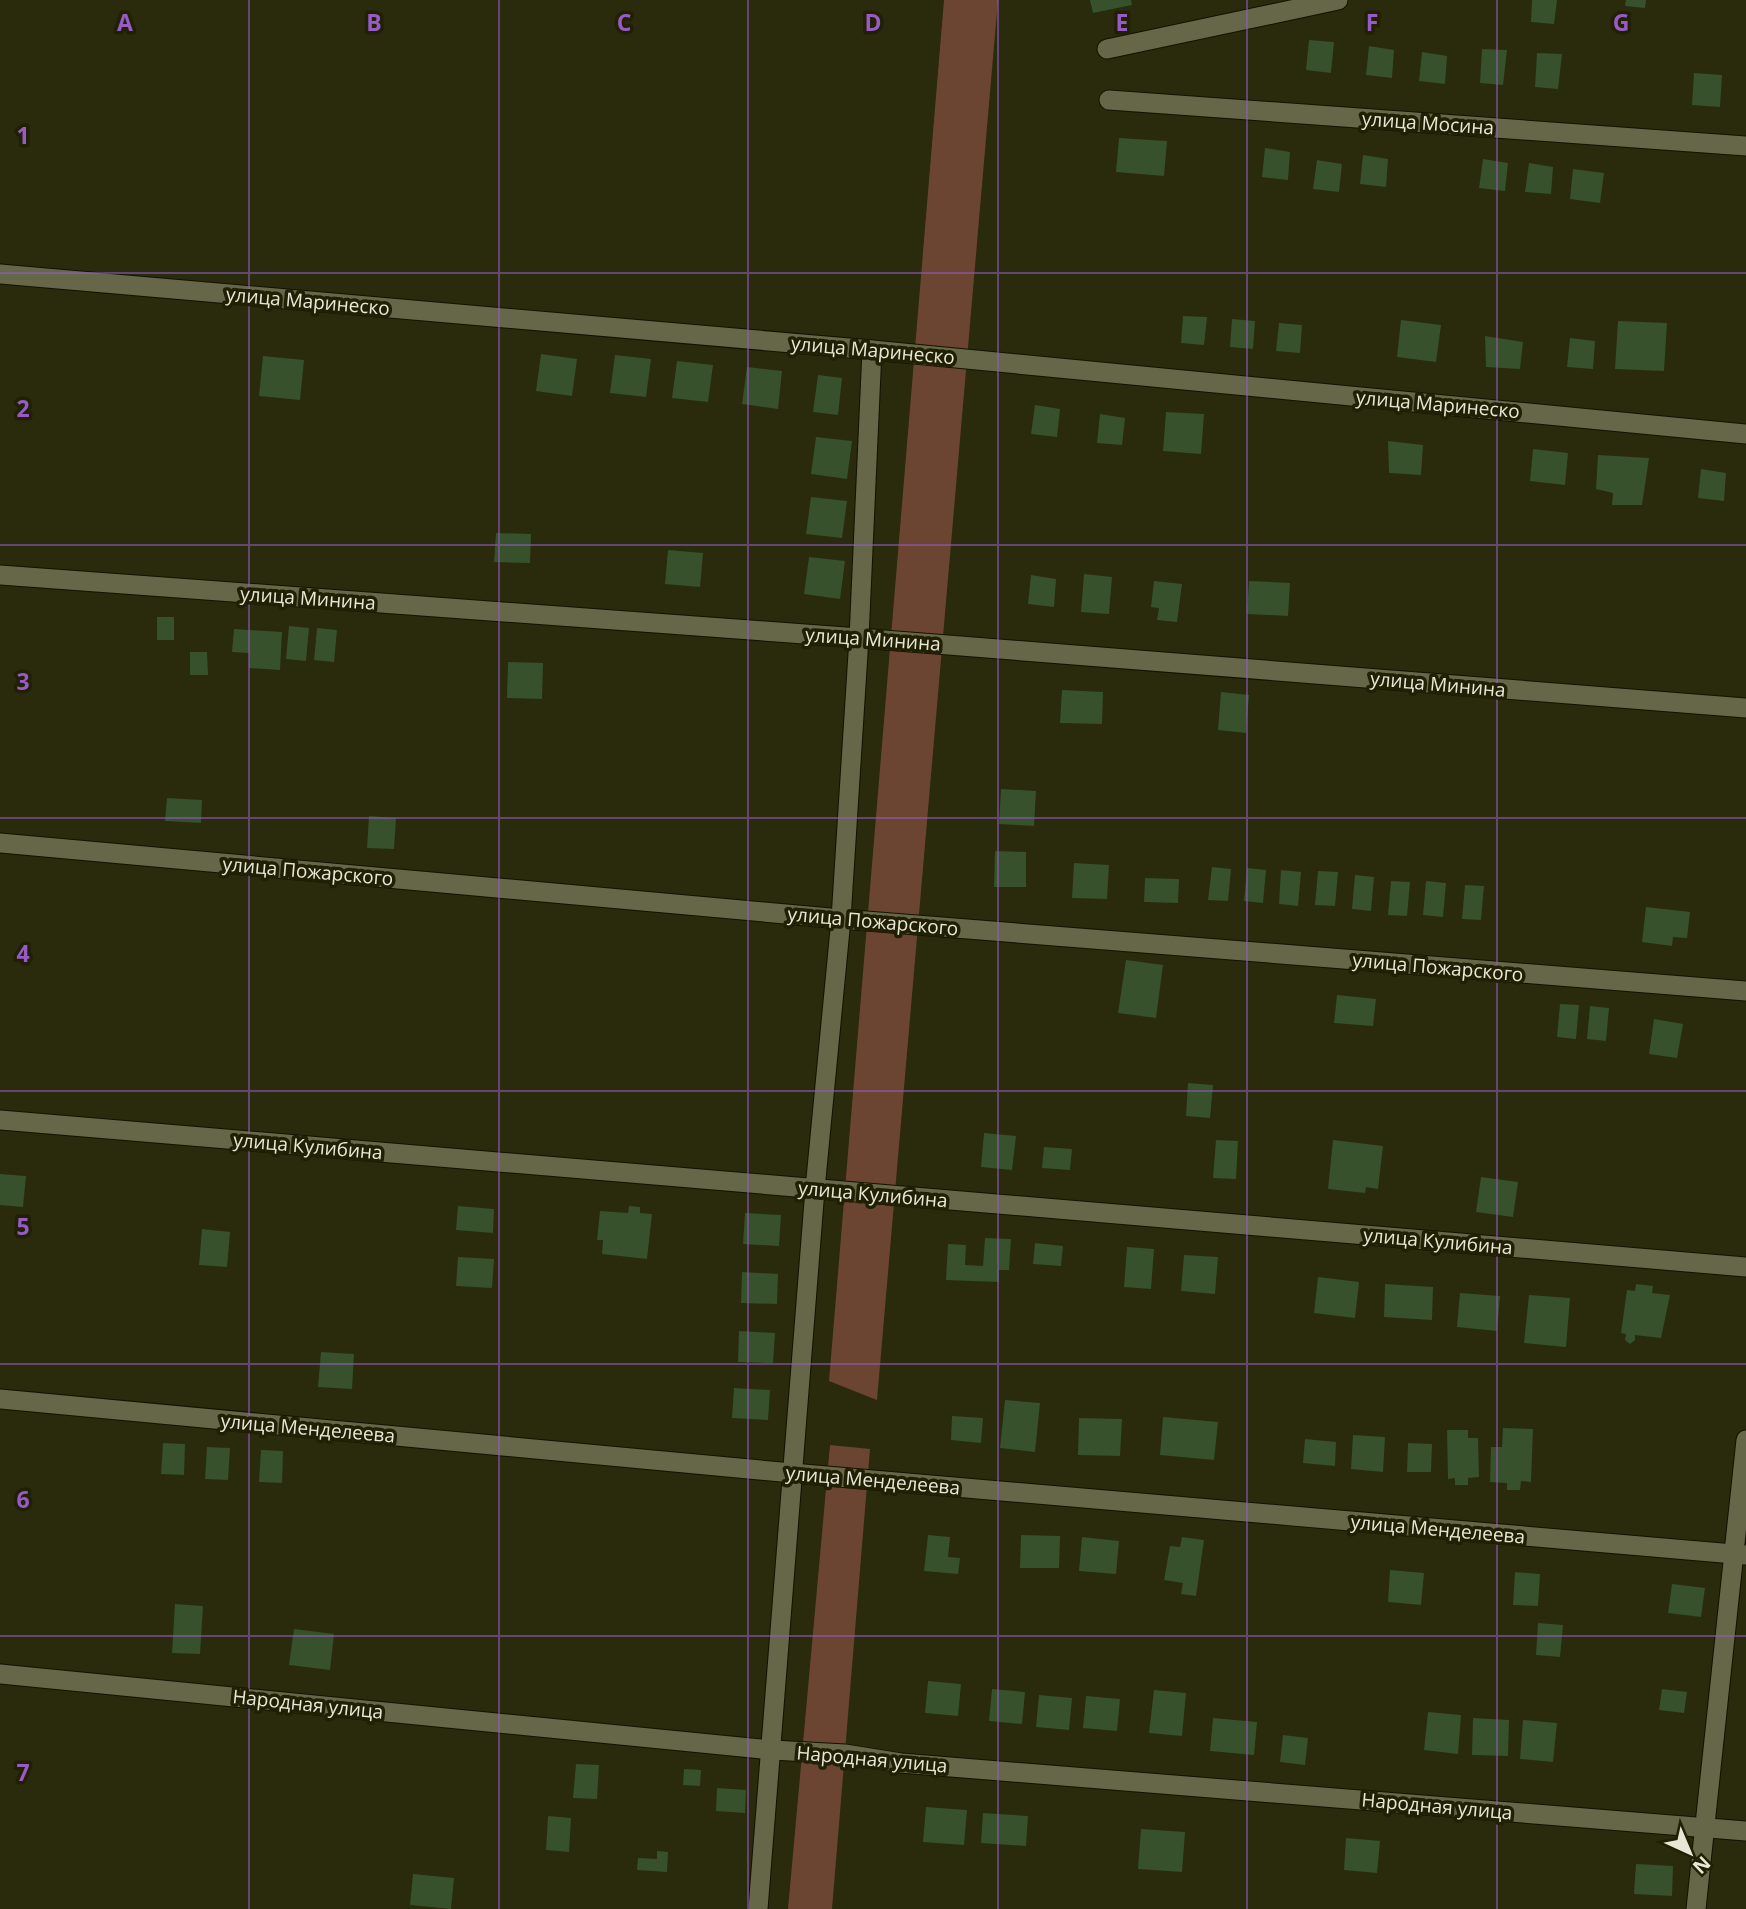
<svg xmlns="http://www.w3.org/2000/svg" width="1746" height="1909" viewBox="0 0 1746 1909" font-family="'Open Sans',sans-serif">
<rect width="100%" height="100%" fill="#2a2a0d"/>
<g fill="#6b4531">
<path d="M944,0H998L877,1400L829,1381Z"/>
<path d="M830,1445L870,1449L832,1909H788Z"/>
</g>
<g fill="#36512c">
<path d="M1090,0H1131L1132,5L1093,13Z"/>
<path d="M1532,0H1557L1554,24L1531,22Z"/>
<path d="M1626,0H1646L1645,8L1625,6Z"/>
<path d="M1309,40L1334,42L1331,73L1306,70Z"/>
<path d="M1369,46L1394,50L1392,78L1366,75Z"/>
<path d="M1482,49L1507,50L1503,85L1480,83Z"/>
<path d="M1422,52L1447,56L1445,84L1419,81Z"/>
<path d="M1537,53L1562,54L1558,89L1535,87Z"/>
<path d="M1694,73L1722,75L1720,107L1692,105Z"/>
<path d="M1119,138L1167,141L1164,176L1116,172Z"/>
<path d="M1265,148L1290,152L1288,180L1262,177Z"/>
<path d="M1363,155L1388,159L1386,187L1360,184Z"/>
<path d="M1483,159L1508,163L1505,191L1479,188Z"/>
<path d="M1317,160L1342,164L1339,192L1313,189Z"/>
<path d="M1529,163L1553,167L1551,194L1525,192Z"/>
<path d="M1573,169L1604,173L1600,203L1570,199Z"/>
<path d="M1183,316L1207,317L1204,345L1181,343Z"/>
<path d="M1232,319L1255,321L1253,349L1230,347Z"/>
<path d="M1401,320L1441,325L1436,362L1397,357Z"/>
<path d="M1618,321L1667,323L1664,371L1615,369Z"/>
<path d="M1279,323L1302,325L1300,353L1276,351Z"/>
<path d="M1485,336L1523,342L1520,369L1486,367Z"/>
<path d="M1570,338L1595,341L1593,369L1567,367Z"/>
<path d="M541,354L577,359L572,396L536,391Z"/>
<path d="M615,355L651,359L646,397L610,393Z"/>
<path d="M263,356L304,360L300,400L259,396Z"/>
<path d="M677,361L713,365L708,402L672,398Z"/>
<path d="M747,367L782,371L778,409L742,404Z"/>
<path d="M818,375L842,378L838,415L813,412Z"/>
<path d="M1035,405L1060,409L1057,437L1031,434Z"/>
<path d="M1166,412L1204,414L1201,454L1163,451Z"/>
<path d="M1100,414L1125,418L1122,445L1097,443Z"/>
<path d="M816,437L852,441L847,479L811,474Z"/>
<path d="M1388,441L1423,445L1421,475L1389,473Z"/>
<path d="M1533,449L1568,453L1565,485L1530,481Z"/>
<path d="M1598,455L1649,458L1642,505H1612L1613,493L1596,489Z"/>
<path d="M1701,469L1726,473L1724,501L1698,498Z"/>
<path d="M811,497L847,501L842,538L806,534Z"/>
<path d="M496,533L531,534L530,563L494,562Z"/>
<path d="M668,550L703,553L700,587L665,584Z"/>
<path d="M809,557L845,561L840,599L804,594Z"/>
<path d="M1084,574L1112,577L1109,614L1081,612Z"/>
<path d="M1031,575L1056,579L1054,607L1028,604Z"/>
<path d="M1154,581L1182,584L1177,622L1157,620L1159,608L1151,607Z"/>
<path d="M1249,581L1290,583L1288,616L1247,614Z"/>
<rect x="157" y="617" width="17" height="23"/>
<path d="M289,626L309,628L306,661L286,659Z"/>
<path d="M317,628L337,630L334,662L314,660Z"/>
<path d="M234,629L282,632L280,670L249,668V653L232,652Z"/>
<path d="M190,652H207L208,675H190Z"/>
<path d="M508,662L543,663L542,699L507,698Z"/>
<path d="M1062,690L1103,692L1102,724L1060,723Z"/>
<path d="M1221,692L1249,695L1246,733L1218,730Z"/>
<path d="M1001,789L1036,791L1034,826L999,824Z"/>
<path d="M167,798L202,800L201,823L165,821Z"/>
<path d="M369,816L396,818L394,849L367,848Z"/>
<path d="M995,851L1026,852V887H994Z"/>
<path d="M1074,863L1109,865L1107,899L1072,898Z"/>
<path d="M1212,867L1231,869L1228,901L1208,900Z"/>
<path d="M1247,868L1266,870L1263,903L1244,901Z"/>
<path d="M1281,870L1301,872L1298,906L1279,904Z"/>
<path d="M1318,871L1338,872L1335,906L1315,905Z"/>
<path d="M1355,875L1374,877L1371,911L1352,909Z"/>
<path d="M1145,878L1179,879L1178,903L1144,902Z"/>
<path d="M1391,881L1410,882L1407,916L1388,915Z"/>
<path d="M1426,881L1446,883L1443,917L1423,915Z"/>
<path d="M1465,885L1484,886L1481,920L1462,919Z"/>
<path d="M1646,907L1690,912L1687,938L1673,937L1672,946L1642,942Z"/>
<path d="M1126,960L1163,965L1156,1018L1118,1013Z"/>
<path d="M1337,995L1376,999L1373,1026L1334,1023Z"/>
<path d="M1560,1004L1579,1005L1576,1039L1557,1037Z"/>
<path d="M1590,1006L1609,1008L1606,1041L1587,1039Z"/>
<path d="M1654,1019L1683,1024L1677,1058L1649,1054Z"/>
<path d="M1188,1083L1213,1085L1210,1118L1186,1116Z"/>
<path d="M984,1133L1016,1136L1012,1170L981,1167Z"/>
<path d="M1216,1140L1238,1141L1236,1179L1213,1178Z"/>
<path d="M1333,1140L1383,1146L1378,1189L1366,1187L1365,1193L1328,1189Z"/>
<path d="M1044,1147L1072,1149L1070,1170L1042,1168Z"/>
<path d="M0,1174L26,1176L23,1207L0,1205Z"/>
<path d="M1481,1177L1518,1182L1513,1217L1476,1212Z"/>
<path d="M458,1206L494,1209L493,1233L456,1230Z"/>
<path d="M629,1206L640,1207V1213L652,1214L647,1259L602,1254L603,1240H597L600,1211L628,1213Z"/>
<path d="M745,1213L781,1215L779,1246L743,1244Z"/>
<path d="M202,1229L230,1232L227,1267L199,1265Z"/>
<path d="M985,1238L1011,1239L1009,1270H999V1282L946,1280L948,1244L966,1245L965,1265L983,1266Z"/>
<path d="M1035,1243L1063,1246L1061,1266L1033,1264Z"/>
<path d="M1127,1247L1154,1249L1151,1289L1124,1287Z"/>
<path d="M1184,1255L1218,1257L1215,1294L1181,1291Z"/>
<path d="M458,1257L494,1259L492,1288L456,1286Z"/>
<path d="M742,1272L778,1274L777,1304L741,1303Z"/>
<path d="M1318,1277L1359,1282L1355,1318L1314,1313Z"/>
<path d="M1385,1284L1433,1287L1432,1320L1384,1317Z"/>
<path d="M1636,1284L1653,1286L1652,1293L1670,1295L1661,1338L1635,1335V1340L1630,1344L1625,1340L1626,1334L1621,1333L1627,1290L1635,1291Z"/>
<path d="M1460,1293L1500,1296L1497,1331L1457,1327Z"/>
<path d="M1529,1295L1570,1298L1566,1347L1524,1343Z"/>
<path d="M739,1331L775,1333L773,1363L738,1362Z"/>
<path d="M321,1352L354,1354L352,1389L318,1387Z"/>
<path d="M734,1388L770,1390L768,1420L732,1418Z"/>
<path d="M1005,1400L1040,1403L1035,1452L1000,1448Z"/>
<path d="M952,1416L983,1418L981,1443L951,1440Z"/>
<path d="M1163,1417L1218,1422L1214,1460L1160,1455Z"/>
<path d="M1079,1418L1122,1419L1120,1456L1078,1455Z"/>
<path d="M1503,1428L1533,1429L1531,1482L1521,1481L1520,1490H1507V1483L1490,1482L1491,1447H1502Z"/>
<path d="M1447,1430H1468V1438H1478L1479,1477L1468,1478V1485H1455V1478L1448,1479Z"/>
<path d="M1353,1435L1385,1437L1383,1472L1351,1469Z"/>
<path d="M1305,1439L1336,1442L1335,1466L1303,1463Z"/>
<path d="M163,1443L185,1444L184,1475L161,1474Z"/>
<path d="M1408,1443L1432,1444L1431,1472H1407Z"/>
<path d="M207,1447L230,1448L228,1480L205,1479Z"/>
<path d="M261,1450L283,1451L282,1483L259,1482Z"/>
<path d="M928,1535L950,1537L948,1557L960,1558L958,1574L924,1571Z"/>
<path d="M1021,1535L1060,1536L1059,1568H1020Z"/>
<path d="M1082,1537L1119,1541L1116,1574L1079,1571Z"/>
<path d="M1182,1537L1204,1540L1196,1596L1181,1594L1183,1583L1164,1580L1170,1546L1180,1547Z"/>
<path d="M1390,1570L1424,1573L1421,1605L1388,1602Z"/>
<path d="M1515,1572L1540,1574L1538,1606L1513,1605Z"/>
<path d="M1672,1584L1705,1588L1701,1617L1668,1613Z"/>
<path d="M175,1604L203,1606L200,1654L172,1653Z"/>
<path d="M1538,1623L1563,1625L1560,1657L1536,1655Z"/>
<path d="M294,1629L334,1634L330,1670L289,1665Z"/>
<path d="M928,1681L961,1684L958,1716L925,1713Z"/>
<path d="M992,1689L1025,1692L1022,1724L989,1721Z"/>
<path d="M1662,1689L1687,1692L1684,1713L1659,1710Z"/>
<path d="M1154,1690L1186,1693L1182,1736L1149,1733Z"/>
<path d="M1039,1695L1072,1698L1069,1730L1036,1727Z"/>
<path d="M1086,1696L1120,1699L1117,1731L1083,1728Z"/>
<path d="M1428,1712L1461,1715L1458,1754L1424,1750Z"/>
<path d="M1213,1718L1257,1722L1254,1755L1210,1751Z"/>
<path d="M1473,1718L1509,1720L1508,1756L1472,1755Z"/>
<path d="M1523,1720L1557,1723L1553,1762L1520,1759Z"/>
<path d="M1283,1735L1308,1738L1305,1765L1280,1762Z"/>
<path d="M576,1764L599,1765L597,1799L573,1798Z"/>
<path d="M684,1769L701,1770L700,1786L683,1785Z"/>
<path d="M717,1788L746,1790L745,1813L716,1811Z"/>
<path d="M926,1807L967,1810L964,1845L923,1842Z"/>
<path d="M983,1813L1028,1816L1026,1846L981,1843Z"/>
<path d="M548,1816L571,1818L569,1852L546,1850Z"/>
<path d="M1141,1829L1185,1832L1182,1872L1138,1869Z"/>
<path d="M1346,1838L1380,1841L1377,1873L1344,1870Z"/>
<path d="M657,1851L668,1852L667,1872L637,1870L638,1858L657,1859Z"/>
<path d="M1636,1864L1673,1866L1672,1896L1634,1894Z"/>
<path d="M413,1874L454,1878L451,1909L410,1905Z"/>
</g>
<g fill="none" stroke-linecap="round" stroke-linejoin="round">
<defs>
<g id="street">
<path d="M1107,49L1338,0"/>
<path d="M1109,100L1746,146"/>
<path d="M0,274L872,350L1746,434"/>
<path d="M0,575L859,638L1746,708"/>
<path d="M0,843L841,919L1746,991"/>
<path d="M0,1120L1746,1267"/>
<path d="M0,1399L792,1473L1746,1555"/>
<path d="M0,1674L772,1750L845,1754L901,1763L1746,1831"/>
<path d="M758,1909L815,1189L841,919L859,638L872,350"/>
<path d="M1696,1909L1746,1440"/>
</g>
</defs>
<use href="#street" stroke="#131200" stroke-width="21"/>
<use href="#street" stroke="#666648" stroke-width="19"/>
</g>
<path fill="none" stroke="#965bc5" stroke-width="2" stroke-opacity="0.55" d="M249,0V1909M499,0V1909M748,0V1909M998,0V1909M1247,0V1909M1497,0V1909M0,273H1746M0,545H1746M0,818H1746M0,1091H1746M0,1364H1746M0,1636H1746"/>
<g text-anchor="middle" stroke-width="7" stroke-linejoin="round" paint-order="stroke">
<g font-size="19" fill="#e7e7d6" stroke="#212004">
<text transform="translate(1428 123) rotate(4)" y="7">улица Мосина</text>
<text transform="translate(308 301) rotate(5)" y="7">улица Маринеско</text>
<text transform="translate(873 350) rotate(5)" y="7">улица Маринеско</text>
<text transform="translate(1438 404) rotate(5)" y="7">улица Маринеско</text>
<text transform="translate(308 598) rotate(4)" y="7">улица Минина</text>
<text transform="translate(873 639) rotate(4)" y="7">улица Минина</text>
<text transform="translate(1438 684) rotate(5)" y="7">улица Минина</text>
<text transform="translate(308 871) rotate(5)" y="7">улица Пожарского</text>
<text transform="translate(873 921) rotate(5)" y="7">улица Пожарского</text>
<text transform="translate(1438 967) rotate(5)" y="7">улица Пожарского</text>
<text transform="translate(308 1146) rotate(5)" y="7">улица Кулибина</text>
<text transform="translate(873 1194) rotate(5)" y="7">улица Кулибина</text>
<text transform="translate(1438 1241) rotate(5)" y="7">улица Кулибина</text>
<text transform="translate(308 1428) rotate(5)" y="7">улица Менделеева</text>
<text transform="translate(873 1480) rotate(5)" y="7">улица Менделеева</text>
<text transform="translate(1438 1529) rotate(5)" y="7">улица Менделеева</text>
<text transform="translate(308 1704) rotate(6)" y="7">Народная улица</text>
<text transform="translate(872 1759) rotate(5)" y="7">Народная улица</text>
<text transform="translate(1437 1806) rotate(5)" y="7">Народная улица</text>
</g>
</g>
<g font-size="23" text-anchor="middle" font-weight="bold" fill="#965bc5" stroke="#212004" stroke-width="7" stroke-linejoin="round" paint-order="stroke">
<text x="125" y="31">A</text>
<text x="374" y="31">B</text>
<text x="624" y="31">C</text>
<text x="873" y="31">D</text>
<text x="1122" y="31">E</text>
<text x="1372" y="31">F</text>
<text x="1621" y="31">G</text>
<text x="23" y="144">1</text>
<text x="23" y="417">2</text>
<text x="23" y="690">3</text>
<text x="23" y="962">4</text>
<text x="23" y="1235">5</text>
<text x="23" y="1508">6</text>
<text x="23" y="1781">7</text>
</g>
<g transform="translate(1690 1853) rotate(136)" stroke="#212004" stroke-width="5" paint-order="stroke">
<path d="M0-5L12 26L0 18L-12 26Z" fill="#e7e7d6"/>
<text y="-10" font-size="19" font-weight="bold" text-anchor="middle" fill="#e7e7d6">N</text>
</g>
</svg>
